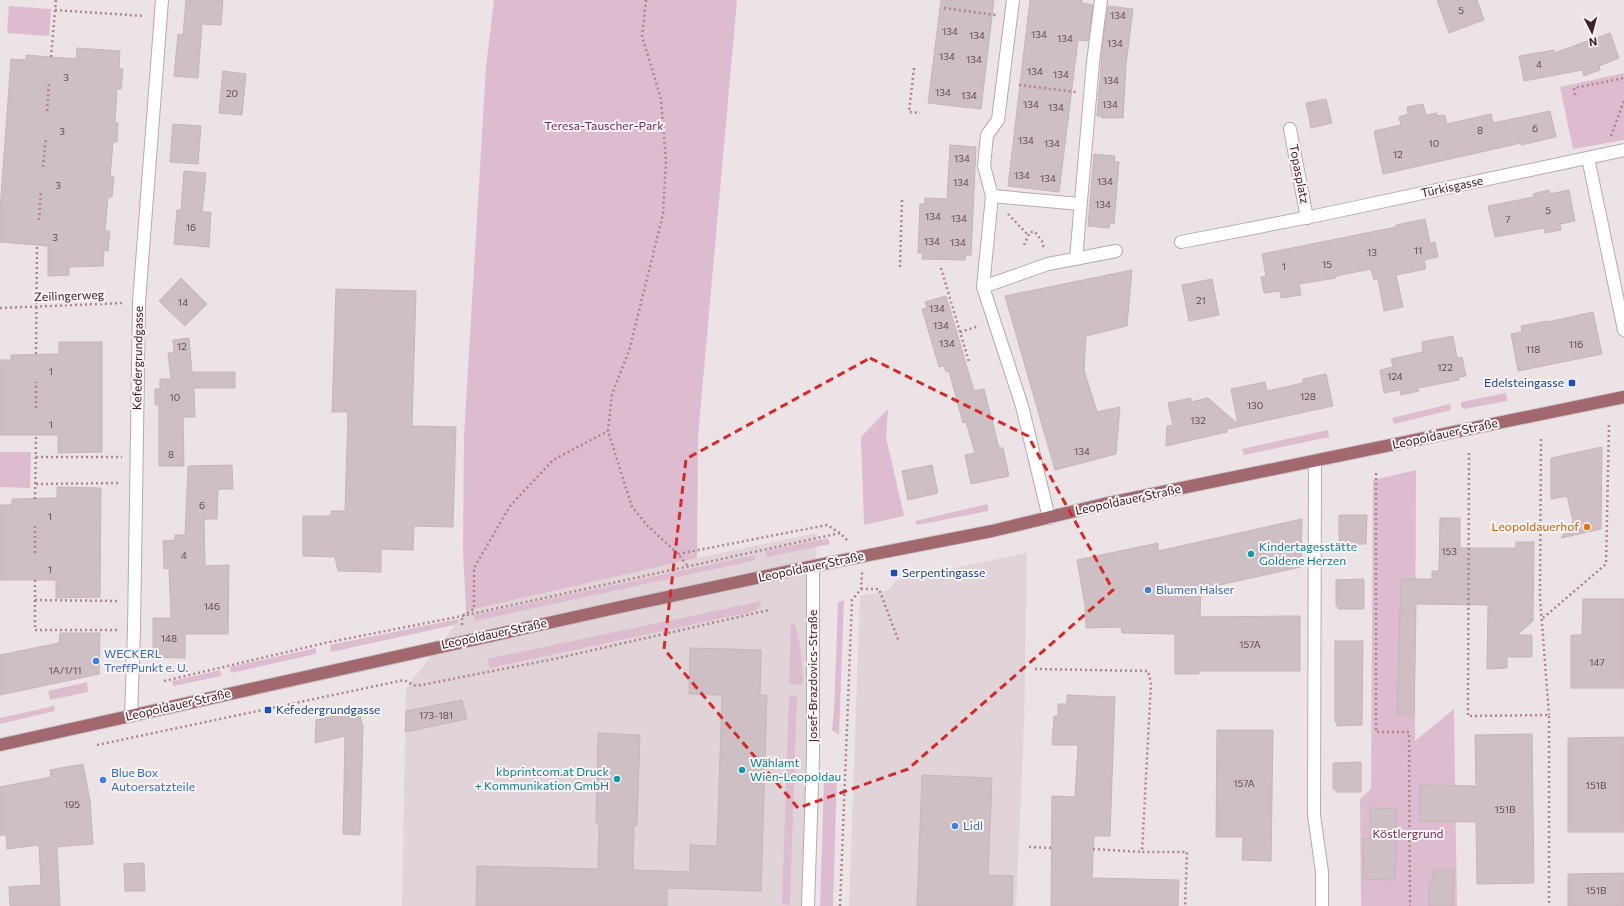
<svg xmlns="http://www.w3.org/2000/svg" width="1624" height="906" viewBox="0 0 1624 906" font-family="Commissioner,sans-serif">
<rect width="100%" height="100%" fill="#ece3e6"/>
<g fill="#e0d4d8">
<path d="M817,533L807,906H402L406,688L466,611L697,558Z"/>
<path d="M1027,553L1024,728L1016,906H849L860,596L889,590L897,580Z"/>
</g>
<g fill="#ddbcd0">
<path d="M494,0H737L698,436L697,558L466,611L463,551L464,436L486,67Z"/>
<path d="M9,6L51,9L49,36L7,33Z"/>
<path d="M1624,73V140L1573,149L1560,87Z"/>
<path d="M1506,393L1507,401L1464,409L1461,407V402Z"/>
<path d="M1450,404L1451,410L1394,424L1392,418Z"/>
<path d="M888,409L886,437L904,516L864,525L861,437Z"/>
<path d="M1328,430L1329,437L1244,455L1242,449Z"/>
<path d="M0,452H31L30,488L0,487Z"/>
<path d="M1416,470L1415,741L1454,709L1457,906H1361L1360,799L1371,789L1373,480Z"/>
<path d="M988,504V511L917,525L915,521Z"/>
<path d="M828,538L830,544L767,557L766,551Z"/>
<path d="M755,555L756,560L475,621L473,615Z"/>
<path d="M844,600L839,735L832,730L834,711L838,602Z"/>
<path d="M762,601L759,607L755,611L490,668L487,659Z"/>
<path d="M458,619V623L454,625L331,652L330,645Z"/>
<path d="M794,622C801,642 802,661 803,682L801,685L789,684L791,625Z"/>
<path d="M316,648V654L231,673L230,667Z"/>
<path d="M220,670L221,676L173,686L172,681Z"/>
<path d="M87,682L88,692L50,700L48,691Z"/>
<path d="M789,696H797L790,905L782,904Z"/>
<path d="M54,706L55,711L0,724V718Z"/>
<path d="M837,775L833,906H820L824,779Z"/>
</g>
<g fill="#cdbfc3" stroke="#c6b5ba">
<path d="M186,0H223L221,25L202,24L198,78L174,76L178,34L183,35Z"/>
<path d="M941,0H994L981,109L928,103Z"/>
<path d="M1030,0H1082V3L1093,5L1088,41L1078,40L1059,192L1008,186Z"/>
<path d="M1437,0H1477L1484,20L1449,33Z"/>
<path d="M1108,6L1133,9L1126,65L1123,118H1102V116H1097L1103,42Z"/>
<path d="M1610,33L1619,58L1599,66L1600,70L1584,76L1582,70L1524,81L1519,56L1554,50V53Z"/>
<path d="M77,48L120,51L119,69H123L121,89H117L115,122L118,123L117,142H113L110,177H114L112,197H108L105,231H110L108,251L104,250L103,266L69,267V275L48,276V246L0,242V210L11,59L26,60V55L76,59Z"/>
<path d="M223,71L246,74L242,115L219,113Z"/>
<path d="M1326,99L1332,123L1311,128L1306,103Z"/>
<path d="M1423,104L1426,115L1437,113V116L1445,115L1447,124L1491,114L1493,123L1550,111L1556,137L1521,145V143L1383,174L1374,131L1401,125L1399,117L1408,114L1407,107Z"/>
<path d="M173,124L201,126L198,164L170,162Z"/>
<path d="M950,145L976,147L971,255H966L965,260L922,259L923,253H918L920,204H925V198L947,199Z"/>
<path d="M1094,154L1115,156L1114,162H1119L1114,224L1110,223L1109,228L1088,226Z"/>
<path d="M184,171L206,173L202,212H211L209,247L174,244L177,210H181Z"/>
<path d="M1549,190L1550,194L1569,190L1575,221L1560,224L1561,230L1545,233L1544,228L1495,237L1488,206L1534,197L1533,194Z"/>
<path d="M1425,219L1430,243L1435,242L1438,257L1424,260L1426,269L1396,275L1403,307L1384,311L1378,279L1374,280L1371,269L1336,276V278L1299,284L1301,295L1281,298L1280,291L1264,293L1261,277L1266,276L1262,254L1396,227V225Z"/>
<path d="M1132,270L1127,326L1086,336L1084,370L1097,412L1120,407L1116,454L1055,470L1005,296Z"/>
<path d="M181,278L207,304L185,326L159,301Z"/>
<path d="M1212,279L1219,315L1189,321L1182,285Z"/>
<path d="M336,289L416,291L412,426L456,427L453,527L414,526L413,550L381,549V572L338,571L335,557L303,556V516H331V511H345L348,412H332Z"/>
<path d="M946,296L974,391L984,389L999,448H1003L1009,476L971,484L965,455L975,453L966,422L963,423L949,371L946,372L944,366L939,367L922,309L927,308L925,302Z"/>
<path d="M1593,312L1602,354L1518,371L1511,334L1522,332L1521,326L1547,321L1548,322Z"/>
<path d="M1453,336L1457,358L1462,357L1466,376L1459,377V380L1418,388L1419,391L1401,395L1400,390L1384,393L1380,370L1393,367L1391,359L1423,352L1422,342Z"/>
<path d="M189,338L192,372H235V388H194L195,417H183L184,466H159V405H155V389H160V379H171L168,353H174L173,340Z"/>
<path d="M59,342H102V452L58,453V435H0V360H11V355L59,354Z"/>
<path d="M1326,374L1333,406L1227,429V432L1166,446L1167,426L1173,425L1168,403L1191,398V402L1208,398L1238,424L1231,389L1265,382L1267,391L1303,383V379Z"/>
<path d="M1602,447L1601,529L1561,538L1573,521L1567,496L1551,499V458Z"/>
<path d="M232,465L233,489H218L217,519H204L205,566L229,565L228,634H185V658L153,657V618H171L169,568L164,569L163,541L175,540V535H185L188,466Z"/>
<path d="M932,465L938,493L908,500L902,471Z"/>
<path d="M57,487L101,488L100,597L56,598V580H0V505H12V499L57,498Z"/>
<path d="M1339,515H1367L1366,544H1341V541H1339Z"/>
<path d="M1440,518H1460V548H1516V542H1534L1533,621L1517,635H1532V657H1507V668L1487,669L1488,605L1416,604L1414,714H1397L1401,579H1432V571H1439Z"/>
<path d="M1302,519L1301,567L1201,589L1200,617L1300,616V671H1199V674H1175V634L1122,633L1121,627L1086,628L1085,606L1077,560L1158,543V551Z"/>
<path d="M1364,579V609H1338V606H1336V580Z"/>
<path d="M1583,599H1624V688H1571V635H1582Z"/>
<path d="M60,633H100L99,674L0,695V655L59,643Z"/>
<path d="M1335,641H1363L1362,725L1337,726V722H1335Z"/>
<path d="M690,648L761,650L760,695H767L761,891L667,888V906H476L477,866L598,869L599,824H596L598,733L640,735L637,825H634L633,870L690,872V845L717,846L722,695L689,694Z"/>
<path d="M1067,695L1115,697L1110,836H1094L1092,878L1179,880L1178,906H1051L1052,796L1075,797L1078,745H1052L1054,716H1058V704H1067Z"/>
<path d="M462,700L467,719L405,732L406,711Z"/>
<path d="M359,711L363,727L360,835L343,834L345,736L315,743L316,720Z"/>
<path d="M1217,730H1273L1271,861L1242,860L1243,837H1216Z"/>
<path d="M1532,734L1534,883L1477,884L1476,822L1419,821L1420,785L1476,786L1475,735Z"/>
<path d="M1624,737V832H1568V738Z"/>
<path d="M1361,762V792H1336V789H1333V763Z"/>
<path d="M83,764L90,801L93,844L57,847L60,906H10L9,887L41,885L39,845L7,849L6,835H0V787L51,777L50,770Z"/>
<path d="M922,775L992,778L988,875L1013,876L1012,906H917Z"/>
<path d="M1370,808L1397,809L1395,880L1363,879V839H1370Z"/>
<path d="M144,863L145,891H125L124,864Z"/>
<path d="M1433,870H1454L1453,906H1429V882H1433Z"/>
<path d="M1624,873V906H1568V874Z"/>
</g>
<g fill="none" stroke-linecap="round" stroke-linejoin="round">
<defs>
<g id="minor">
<path d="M1013,0L998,120L987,135L984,166L992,196L983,287L1022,406L1049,518"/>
<path d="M1290,129L1307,218"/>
<path d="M1588,158L1624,330"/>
<path d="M992,196L1080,204"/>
<path d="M1181,242L1315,216L1624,150"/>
<path d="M1076,259L1093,62L1101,0"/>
<path d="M983,287L1048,264L1116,251"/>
<path d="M1315,462L1314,815L1322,872V906"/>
<path d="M131,716L134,630L139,302L162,0"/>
<path d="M808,906L813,755V566"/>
</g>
<path id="major" d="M0,745L620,607L813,566L992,531L1104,504L1624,397"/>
</defs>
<use href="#minor" stroke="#b8a9ac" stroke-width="14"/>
<use href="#major" stroke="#c9c1c2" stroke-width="14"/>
<g stroke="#af848c" stroke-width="2.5" stroke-dasharray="2 3" stroke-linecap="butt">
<path d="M646,0L642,36L661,99L666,161L663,214L629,351L612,394L608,431L632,507L647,525L678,554L687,565"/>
<path d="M944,8L996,15"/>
<path d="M55,10L144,16"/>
<path d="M51,57L56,0"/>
<path d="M914,68L909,112L920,113"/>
<path d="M1019,85L1076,92"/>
<path d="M1575,95L1574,88L1624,78"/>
<path d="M47,111L49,83"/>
<path d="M1611,136L1624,101"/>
<path d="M43,167L46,137"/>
<path d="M902,200L900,266H903"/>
<path d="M1008,214L1028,235"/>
<path d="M39,220L41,191"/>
<path d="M1024,245L1030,232H1035L1042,241L1044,249"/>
<path d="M941,268L969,362"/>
<path d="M0,308L123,303"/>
<path d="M960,332L979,326"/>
<path d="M36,354L37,245"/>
<path d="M36,408V382"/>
<path d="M1541,439L1540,597L1549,715"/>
<path d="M1469,453L1468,716L1549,715V906"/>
<path d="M36,457H122"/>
<path d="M1376,473V732H1409L1410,906"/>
<path d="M36,484L121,483"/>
<path d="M35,499L36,435"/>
<path d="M35,553V526"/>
<path d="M678,554L827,525L840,533L849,542"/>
<path d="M35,580V630H119"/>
<path d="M861,589H879L899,642"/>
<path d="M35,600L119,601"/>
<path d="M1543,618L1606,564L1609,425"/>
<path d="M462,625V616L474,609V568L510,506L553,460L608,431"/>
<path d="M1035,669L1148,671L1151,683L1142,852H1187L1185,906"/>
<path d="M164,681L325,643L462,616L840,533"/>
<path d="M97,745L404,680L416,686L554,659L769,610"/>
<path d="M1029,847L1052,848"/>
<path d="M1093,849L1142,852"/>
<path d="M840,906L852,600L861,589L862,572"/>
</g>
<use href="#minor" stroke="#fff" stroke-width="12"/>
<use href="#major" stroke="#a1696f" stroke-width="12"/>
</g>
<path fill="none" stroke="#d62828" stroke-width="3" stroke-dasharray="8 5" stroke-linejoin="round" d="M870,358L1028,436L1113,590L908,769L798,808L664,649L686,459Z"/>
<g fill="#1a4fb4" stroke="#f9f3f5" stroke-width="1.5">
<rect x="1568" y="379" width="8" height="8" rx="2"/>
<rect x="890" y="569" width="8" height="8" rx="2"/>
<rect x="264" y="706" width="8" height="8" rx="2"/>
</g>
<circle fill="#e8710a" stroke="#f9f3f5" stroke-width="1.5" cx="1587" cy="527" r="4"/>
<g fill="#0f9aa8" stroke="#f9f3f5" stroke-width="1.5">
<circle cx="1251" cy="554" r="4"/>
<circle cx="742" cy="770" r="4"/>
<circle cx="617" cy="779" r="4"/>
</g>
<g fill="#3f7fe0" stroke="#f9f3f5" stroke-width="1.5">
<circle cx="1148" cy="590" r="4"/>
<circle cx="96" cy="661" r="4"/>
<circle cx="103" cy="780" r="4"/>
<circle cx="955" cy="826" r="4"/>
</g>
<g text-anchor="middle" stroke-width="4" stroke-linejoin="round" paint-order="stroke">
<g font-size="10" fill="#614a4d">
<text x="1461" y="14">5</text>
<text x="1118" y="19">134</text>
<text x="950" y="35">134</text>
<text x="1039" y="38">134</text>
<text x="977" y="39">134</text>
<text x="1065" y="42">134</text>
<text x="1115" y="47">134</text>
<text x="947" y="60">134</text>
<text x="974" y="63">134</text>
<text x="1539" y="68">4</text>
<text x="1035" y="75">134</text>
<text x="1061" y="78">134</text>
<text x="66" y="81">3</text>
<text x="1111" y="84">134</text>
<text x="943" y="96">134</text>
<text x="232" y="97">20</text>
<text x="969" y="99">134</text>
<text x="1031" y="108">134</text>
<text x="1110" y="108">134</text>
<text x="1056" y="111">134</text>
<text x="1535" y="132">6</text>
<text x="1480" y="134">8</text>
<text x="62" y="135">3</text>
<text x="1026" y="144">134</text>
<text x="1052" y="147">134</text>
<text x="1434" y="147">10</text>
<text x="1398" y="158">12</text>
<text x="962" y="162">134</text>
<text x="1022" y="179">134</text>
<text x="1048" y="182">134</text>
<text x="1105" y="185">134</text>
<text x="961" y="186">134</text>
<text x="58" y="189">3</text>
<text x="1103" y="208">134</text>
<text x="1548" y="214">5</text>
<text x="933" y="220">134</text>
<text x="959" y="222">134</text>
<text x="1508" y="223">7</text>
<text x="191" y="231">16</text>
<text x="55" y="241">3</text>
<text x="932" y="245">134</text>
<text x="958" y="246">134</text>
<text x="1418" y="254">11</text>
<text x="1372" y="256">13</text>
<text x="1327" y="268">15</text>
<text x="1284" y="270">1</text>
<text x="1201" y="304">21</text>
<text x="183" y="306">14</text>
<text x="937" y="312">134</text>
<text x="941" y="329">134</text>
<text x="947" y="347">134</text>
<text x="1576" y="348">116</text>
<text x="182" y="350">12</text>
<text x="1533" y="353">118</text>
<text x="1445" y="371">122</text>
<text x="51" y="375">1</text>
<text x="1395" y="380">124</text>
<text x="1308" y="400">128</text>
<text x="175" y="401">10</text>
<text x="1255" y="409">130</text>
<text x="1198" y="424">132</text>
<text x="51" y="428">1</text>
<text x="1082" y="455">134</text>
<text x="171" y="458">8</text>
<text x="202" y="509">6</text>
<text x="50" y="520">1</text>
<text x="1449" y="555">153</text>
<text x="184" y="559">4</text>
<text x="50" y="573">1</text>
<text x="212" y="610">146</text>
<text x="169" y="642">148</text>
<text x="1250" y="648">157A</text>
<text x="1597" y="666">147</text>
<text x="65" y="674">1A/1/11</text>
<text x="436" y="719">173-181</text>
<text x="1244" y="787">157A</text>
<text x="1596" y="789">151B</text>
<text x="72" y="808">195</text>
<text x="1505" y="813">151B</text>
<text x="1596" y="894">151B</text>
</g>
<g font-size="12" fill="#732e4f" stroke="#f9f3f5">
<text x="604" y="130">Teresa-Tauscher-Park</text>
<text x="1408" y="838">Köstlergrund</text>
</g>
<g font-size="12" fill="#3d2326" stroke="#f9f3f5">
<text transform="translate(1299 174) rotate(79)" y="4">Topasplatz</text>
<text transform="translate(1452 187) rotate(-12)" y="4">Türkisgasse</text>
<text transform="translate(69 296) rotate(-2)" y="4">Zeilingerweg</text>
<text transform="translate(138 358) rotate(-89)" y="4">Kefedergrundgasse</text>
<text transform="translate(1445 434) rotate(-12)" y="4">Leopoldauer Straße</text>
<text transform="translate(1128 500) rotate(-12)" y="4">Leopoldauer Straße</text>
<text transform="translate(811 567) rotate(-12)" y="4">Leopoldauer Straße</text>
<text transform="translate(494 634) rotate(-12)" y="4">Leopoldauer Straße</text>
<text transform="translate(813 676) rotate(-90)" y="4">Josef-Brazdovics-Straße</text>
<text transform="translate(178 705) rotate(-13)" y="4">Leopoldauer Straße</text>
</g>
<g font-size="12" fill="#164399" stroke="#f9f3f5" text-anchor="start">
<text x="1564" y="387" text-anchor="end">Edelsteingasse</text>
<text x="902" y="577">Serpentingasse</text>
<text x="276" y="714">Kefedergrundgasse</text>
</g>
<g font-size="12" fill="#c56008" stroke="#f9f3f5" text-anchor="end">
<text x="1579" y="531">Leopoldauerhof</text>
</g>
<g font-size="12" fill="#0d838f" stroke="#f9f3f5" text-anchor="start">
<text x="1259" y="551">Kindertagesstätte<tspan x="1259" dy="14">Goldene Herzen</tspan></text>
<text x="750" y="767">Wählamt<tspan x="750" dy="14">Wien-Leopoldau</tspan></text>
<text x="609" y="776" text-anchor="end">kbprintcom.at Druck<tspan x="609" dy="14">+ Kommunikation GmbH</tspan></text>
</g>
<g font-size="12" fill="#366cbe" stroke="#f9f3f5" text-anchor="start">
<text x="1156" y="594">Blumen Halser</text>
<text x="104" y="658">WECKERL<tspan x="104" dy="14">TreffPunkt e. U.</tspan></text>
<text x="111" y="777">Blue Box<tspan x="111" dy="14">Autoersatzteile</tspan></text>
<text x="963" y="830">Lidl</text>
</g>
</g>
<g transform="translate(1592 32) rotate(174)" stroke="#f9f3f5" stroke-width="3" paint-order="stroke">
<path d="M0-3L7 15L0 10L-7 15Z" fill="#3d2326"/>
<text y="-6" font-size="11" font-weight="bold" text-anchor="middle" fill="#3d2326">N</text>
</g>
</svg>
